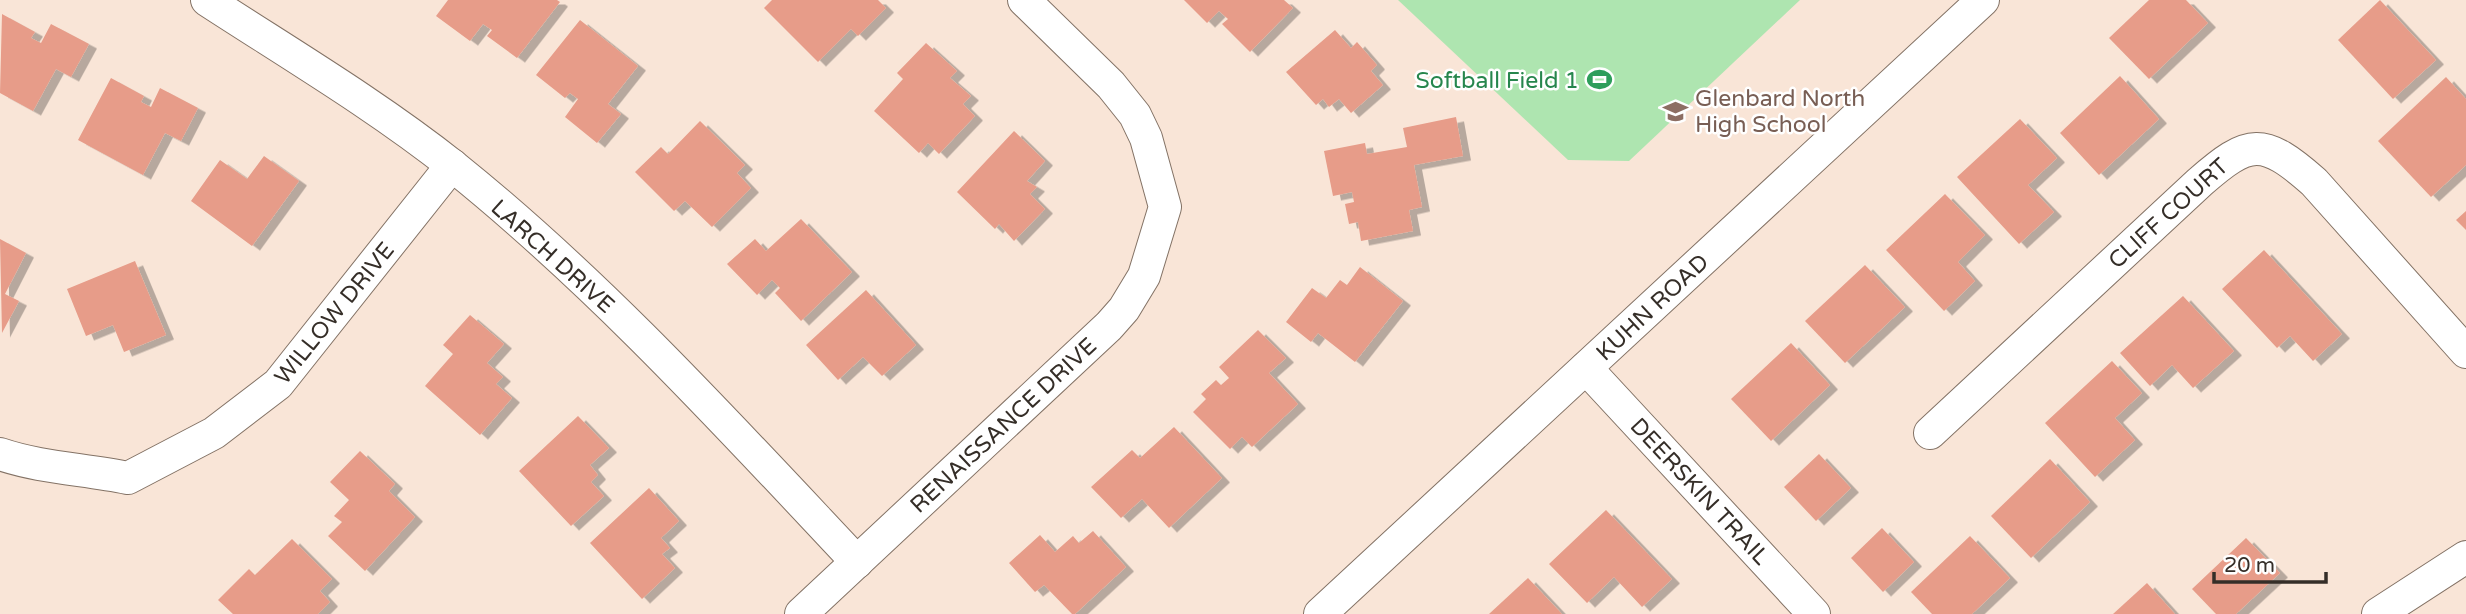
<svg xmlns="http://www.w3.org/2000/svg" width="2466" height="614" viewBox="0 0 2466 614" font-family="'Varela Round',sans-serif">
<defs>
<filter id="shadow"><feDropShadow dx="8" dy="4.5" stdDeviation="0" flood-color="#0004"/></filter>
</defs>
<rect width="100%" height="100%" fill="#f9e5d7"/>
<path fill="#aee5b0" d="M1398,0H1800L1629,161L1568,160Z"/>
<g fill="#e79c89" filter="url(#shadow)">
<path d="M448,0H557L560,2L517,58L487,36L492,30L483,24L470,41L436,16Z"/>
<path d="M772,0H878L886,8L858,36L851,29L818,62L764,8Z"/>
<path d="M1184,0H1284L1293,8L1250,52L1222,24L1228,19L1219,11L1207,23Z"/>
<path d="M2149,0H2186L2208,23L2149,79L2109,38Z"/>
<path d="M2380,0L2436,60L2393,99L2338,40Z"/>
<path d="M2,14L35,32L31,38L41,43L51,24L89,44L71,77L56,69L33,111L0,93Z"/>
<path d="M580,20L638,66L608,104L621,114L597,143L565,117L578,99L570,93L565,98L536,75Z"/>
<path d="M1335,30L1351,48L1357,42L1377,65L1371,71L1383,85L1351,113L1339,99L1329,107L1323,99L1316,105L1286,72Z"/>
<path d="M926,43L957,71L950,78L971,96L963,104L975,116L939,154L928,143L919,153L874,111L903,79L897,73Z"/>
<path d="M2120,76L2159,119L2099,175L2060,133Z"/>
<path d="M2446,77L2466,99V165L2431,197L2378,141Z"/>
<path d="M111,78L144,96L141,102L151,107L160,88L198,108L181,141L165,133L143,175L78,140Z"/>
<path d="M1456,117L1463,156L1414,165L1422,207L1409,210L1413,231L1361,241L1358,222L1349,224L1345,204L1354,202L1352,192L1333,196L1324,151L1365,143L1367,154L1407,147L1403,128Z"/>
<path d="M2020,119L2057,158L2028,185L2054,212L2019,244L1957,177Z"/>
<path d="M700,121L745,165L737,173L751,188L712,227L685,201L674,211L635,172L661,147L668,154Z"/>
<path d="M1014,131L1045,161L1027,181L1037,187L1030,194L1045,209L1014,241L999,224L995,229L957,192Z"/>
<path d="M264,156L299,181L252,246L191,201L220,160L247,179Z"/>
<path d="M1945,194L1985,235L1958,262L1975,281L1944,311L1886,250Z"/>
<path d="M2466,211V230L2456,220Z"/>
<path d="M801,219L852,272L801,321L775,293L780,288L772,280L757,295L727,264L755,239L766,251Z"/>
<path d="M0,239L26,253L5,294L19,301L2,333Z"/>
<path d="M2264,250L2342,334L2313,361L2290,336L2277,348L2222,289Z"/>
<path d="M135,261L166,335L124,352L113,325L86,336L67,289Z"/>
<path d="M1865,265L1905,307L1845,363L1805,321Z"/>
<path d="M1360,267L1403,301L1355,362L1318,333L1311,342L1286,322L1312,288L1326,298L1340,280L1347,285Z"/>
<path d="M866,290L916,345L882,376L863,357L838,380L806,345Z"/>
<path d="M2183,296L2234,351L2193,388L2172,365L2150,386L2120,353Z"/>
<path d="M470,315L504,344L487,363L503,377L496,384L512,398L480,435L425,386L453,354L443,345Z"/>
<path d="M1258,330L1286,358L1269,373L1298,404L1252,447L1242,437L1230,449L1193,412L1206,399L1201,394L1216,380L1221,385L1229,378L1219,367Z"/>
<path d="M1791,343L1830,385L1771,441L1731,399Z"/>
<path d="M2112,361L2142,393L2115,418L2135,440L2095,477L2045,423Z"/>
<path d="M578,416L609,448L590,465L598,475L591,482L604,496L571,526L519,471Z"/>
<path d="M1174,427L1222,478L1169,528L1142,499L1121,518L1091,487L1132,450L1140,458Z"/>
<path d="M360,451L395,484L389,491L415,517L365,571L328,536L342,522L334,516L349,500L330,482Z"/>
<path d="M1819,454L1851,488L1816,521L1784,487Z"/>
<path d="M2050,459L2090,502L2031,558L1991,516Z"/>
<path d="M649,488L679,521L661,538L670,548L662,554L675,568L642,599L590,543Z"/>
<path d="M1606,510L1672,579L1642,607L1614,577L1587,603L1549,564Z"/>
<path d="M1882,528L1914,562L1883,592L1851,558Z"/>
<path d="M1093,531L1126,567L1075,614H1072L1044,585L1035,592L1009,563L1040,535L1055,552L1073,536L1079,543Z"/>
<path d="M1970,536L2010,578L1972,614H1932L1911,592Z"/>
<path d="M2246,538L2280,573L2236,614H2216L2192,589Z"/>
<path d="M292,539L332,579L320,591L330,602L318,614H233L218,600L249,569L255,575Z"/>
<path d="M1528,578L1562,614H1489Z"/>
<path d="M2147,583L2175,614H2113Z"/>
</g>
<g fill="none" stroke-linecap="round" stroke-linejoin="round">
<defs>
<g id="street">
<path d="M207,0C290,54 376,105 453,166C600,284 728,425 857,562"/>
<path d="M1586,368L1814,614"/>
<path d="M1930,433L2200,182C2249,139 2263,137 2314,182L2466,352"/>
<path d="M0,454C41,468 85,469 128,478L214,433L278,384L452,165"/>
<path d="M801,614L1109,326L1124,309L1144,276L1165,207L1146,138L1135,115L1111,85L1024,0"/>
<path d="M1320,614L1983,0"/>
<path d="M2378,614L2466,557"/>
</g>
</defs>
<use href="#street" stroke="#837265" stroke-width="34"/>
<use href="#street" stroke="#fff" stroke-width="32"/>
</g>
<defs>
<symbol id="stadium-bare" viewBox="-9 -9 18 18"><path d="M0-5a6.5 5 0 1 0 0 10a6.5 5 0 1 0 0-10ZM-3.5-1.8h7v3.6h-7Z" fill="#2e9e5b" stroke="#fff" stroke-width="2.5" paint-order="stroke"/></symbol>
<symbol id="school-bare" viewBox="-9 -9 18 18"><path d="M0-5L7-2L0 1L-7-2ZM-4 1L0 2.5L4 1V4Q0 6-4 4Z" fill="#8d6e63" stroke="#fff" stroke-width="2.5" paint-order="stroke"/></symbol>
</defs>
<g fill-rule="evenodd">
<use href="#stadium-bare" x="1582" y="62" width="35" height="35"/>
<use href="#school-bare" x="1658" y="94" width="35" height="35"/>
</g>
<g text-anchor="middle" stroke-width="5" stroke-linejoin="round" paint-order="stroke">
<g font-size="23" fill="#27864d" stroke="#fff" text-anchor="end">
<text x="1579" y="88">Softball Field 1</text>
</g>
<g font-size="23" fill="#785e54" stroke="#fff" text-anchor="start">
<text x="1695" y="106">Glenbard North<tspan x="1695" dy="26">High School</tspan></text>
</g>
<g font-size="23" fill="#352e28" stroke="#fff">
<text transform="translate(2168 213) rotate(-42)" y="8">CLIFF COURT</text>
<text transform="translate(553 256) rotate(42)" y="8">LARCH DRIVE</text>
<text transform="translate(1652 307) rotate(-43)" y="8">KUHN ROAD</text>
<text transform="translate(334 313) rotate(-51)" y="8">WILLOW DRIVE</text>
<text transform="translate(1003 425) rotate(-43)" y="8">RENAISSANCE DRIVE</text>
<text transform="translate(1700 491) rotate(47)" y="8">DEERSKIN TRAIL</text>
</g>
</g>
<path d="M2214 572v10h112v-10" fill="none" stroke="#352e28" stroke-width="3.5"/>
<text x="2224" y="572" font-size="21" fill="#352e28" stroke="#ffffff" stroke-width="5" paint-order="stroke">20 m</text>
</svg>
